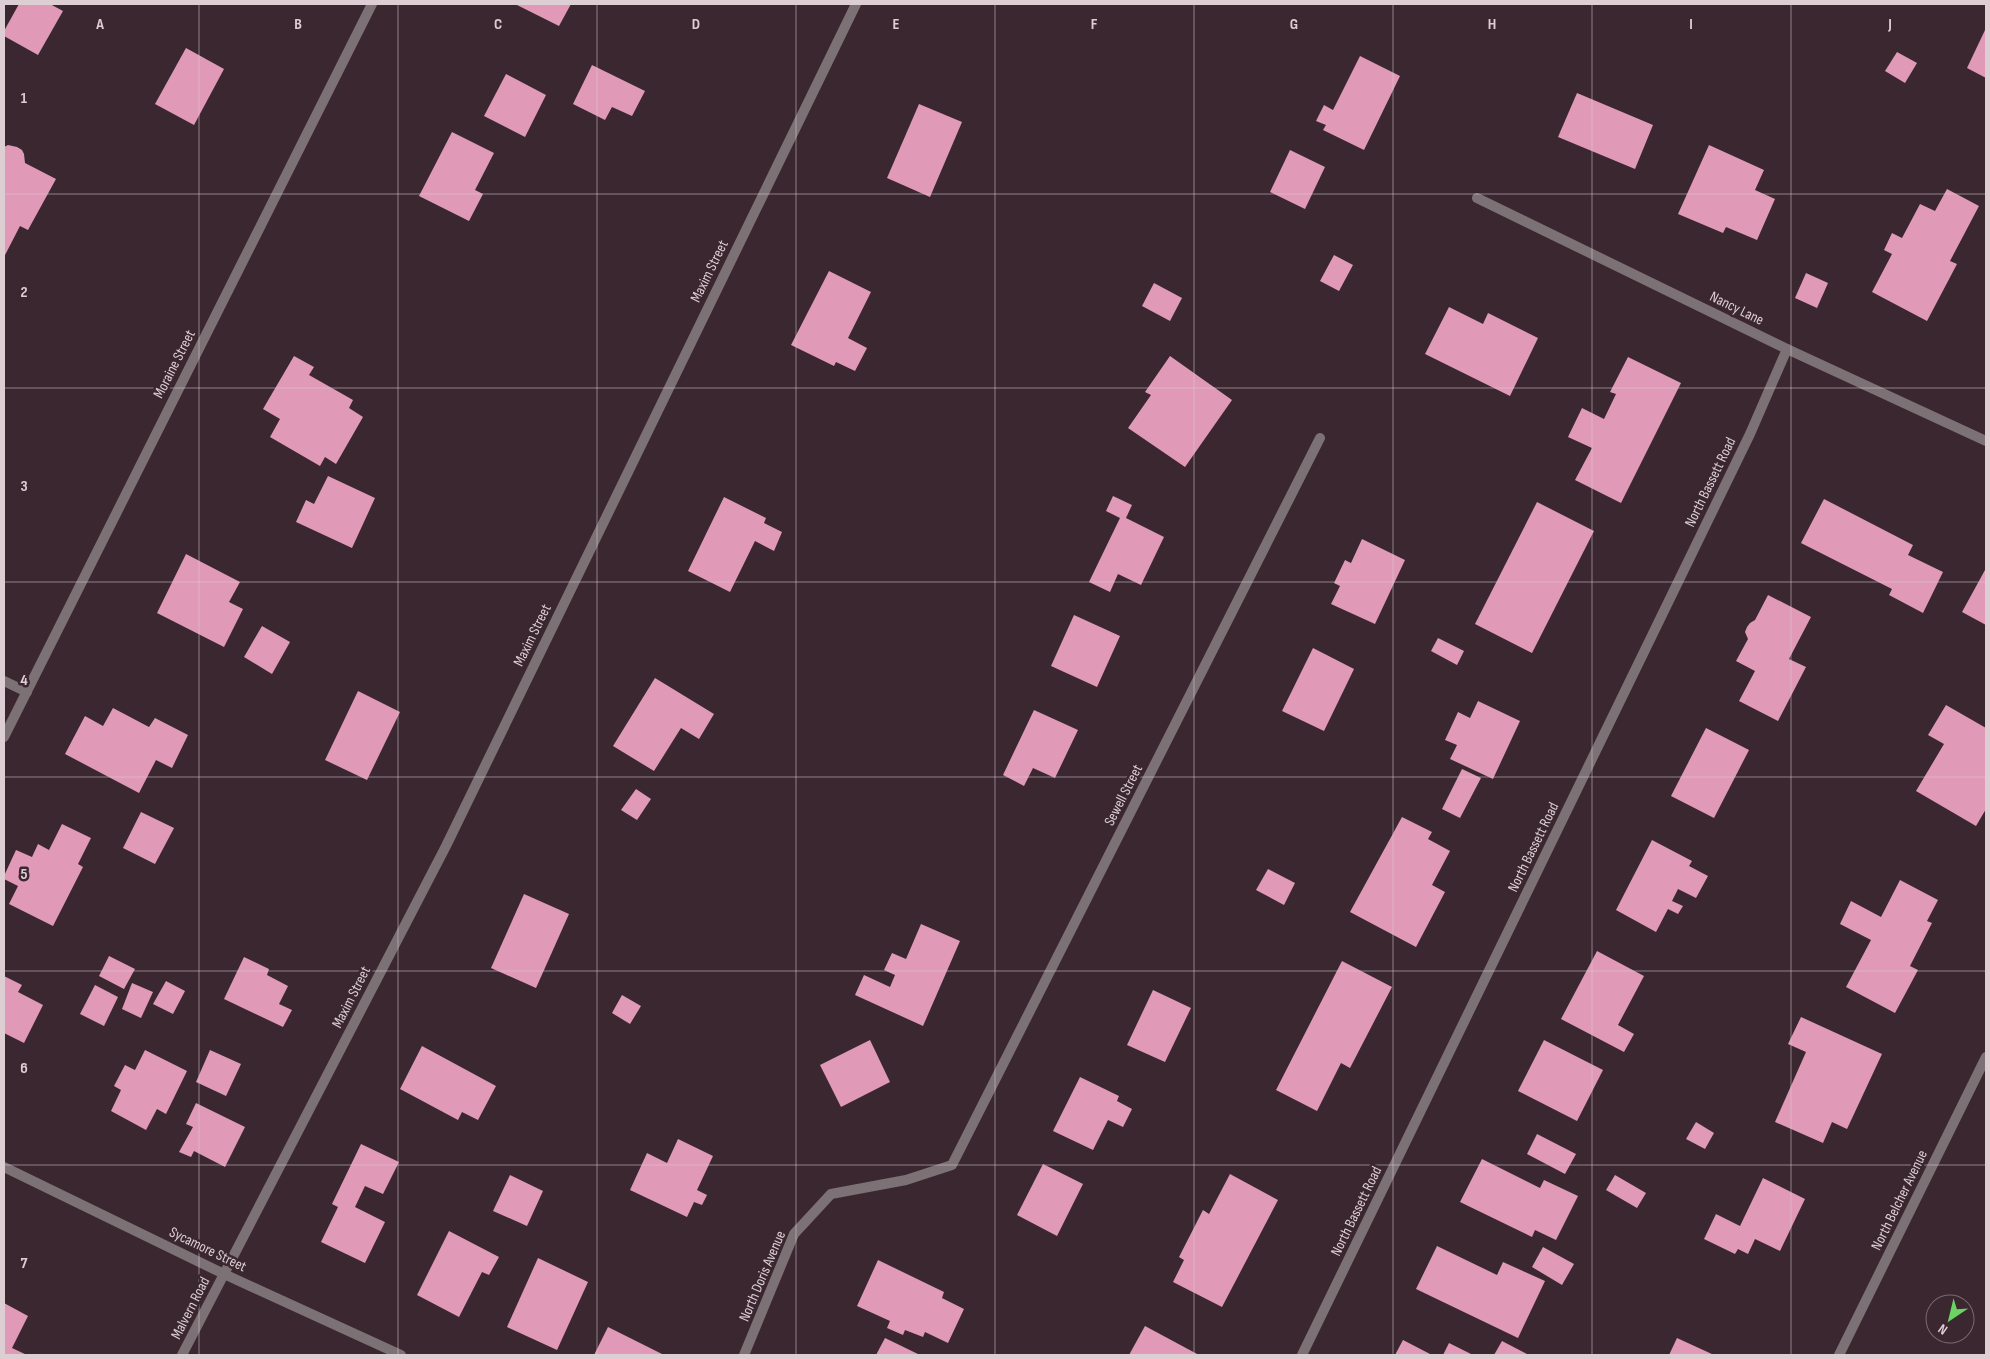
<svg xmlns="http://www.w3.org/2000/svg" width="1990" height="1359" viewBox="0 0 1990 1359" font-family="'Sofia Sans Condensed',sans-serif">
<rect width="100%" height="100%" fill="#3b2730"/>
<g fill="#e09ab8">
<path d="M19,4H50L63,11L38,55L4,36V31Z"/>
<path d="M515,4H571L559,26Z"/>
<path d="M1986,28V78L1967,68Z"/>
<path d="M186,48L224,69L194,125L155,104Z"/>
<path d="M1897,52L1917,63L1905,83L1885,71Z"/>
<path d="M1360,56L1400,76L1364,150L1323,130L1326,125L1316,121L1324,105L1333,110Z"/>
<path d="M592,65L645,91L632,116L612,107L605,120L573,104Z"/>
<path d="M506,74L546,95L525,137L484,116Z"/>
<path d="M1577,93L1653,125L1635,169L1558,137Z"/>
<path d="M919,104L962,122L930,197L887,178Z"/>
<path d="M452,132L494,153L475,190L483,194L469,221L419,196Z"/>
<path d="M8,145L17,147L22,150L24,154L25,163L56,179L28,230L20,226L4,257V147Z"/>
<path d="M1709,145L1764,170L1755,190L1775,199L1757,240L1726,227L1723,233L1678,214Z"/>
<path d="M1290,150L1325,167L1305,209L1270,192Z"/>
<path d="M1947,189L1979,206L1950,261L1957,264L1927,321L1872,292L1892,254L1884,250L1892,233L1902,238L1920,204L1935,211Z"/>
<path d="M1334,255L1353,265L1339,291L1320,281Z"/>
<path d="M829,271L871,292L848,338L867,348L855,371L836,362L834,366L791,345Z"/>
<path d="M1806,273L1828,283L1817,308L1795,298Z"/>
<path d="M1154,283L1182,298L1170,321L1142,306Z"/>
<path d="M1449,307L1483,324L1488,313L1538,338L1510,396L1425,354Z"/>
<path d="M294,356L314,367L309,375L353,400L349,408L363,417L336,464L325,457L320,466L270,437L280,419L263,409Z"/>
<path d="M1170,356L1232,400L1185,467L1128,428L1151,395L1145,392Z"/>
<path d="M1628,357L1681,383L1621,503L1575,480L1592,448L1568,437L1582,408L1604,419L1616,394L1610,392Z"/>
<path d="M328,476L375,498L352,548L296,522L306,500L314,504Z"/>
<path d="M1113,496L1132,505L1126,518L1164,537L1141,585L1118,574L1110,592L1089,582L1120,518L1106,511Z"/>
<path d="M724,497L766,518L764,523L782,532L774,551L755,541L730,592L688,571Z"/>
<path d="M1824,499L1913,545L1908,555L1943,572L1923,613L1889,595L1892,589L1801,543Z"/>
<path d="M1537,502L1594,531L1532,653L1475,624Z"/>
<path d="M1362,539L1405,560L1375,624L1331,604L1340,586L1334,583L1345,560L1351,563Z"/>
<path d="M186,554L240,582L229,602L243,609L224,647L157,613Z"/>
<path d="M1985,570H1986V625L1962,612Z"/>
<path d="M1768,595L1811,617L1789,659L1806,667L1778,721L1739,701L1755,671L1736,661L1748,639L1745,632L1747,627L1750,623L1755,620Z"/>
<path d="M1074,615L1120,636L1097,687L1051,666Z"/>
<path d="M262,626L290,642L272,674L244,657Z"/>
<path d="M1438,638L1464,651L1457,665L1431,651Z"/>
<path d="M1313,648L1354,669L1324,731L1282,711Z"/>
<path d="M655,678L714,714L699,739L681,728L654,771L613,746Z"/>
<path d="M358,691L400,712L367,780L325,760Z"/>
<path d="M1478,701L1520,721L1493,779L1450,759L1457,745L1445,740L1458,712L1470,718Z"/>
<path d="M1946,705L1986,728V809L1976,826L1916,791L1944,744L1928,735Z"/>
<path d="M113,708L149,727L155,718L188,735L172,768L156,760L139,793L65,754L85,716L103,726Z"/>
<path d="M1034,710L1078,730L1055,778L1033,768L1024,786L1003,775Z"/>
<path d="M1706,728L1749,750L1714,818L1671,796Z"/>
<path d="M1462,769L1481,778L1460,818L1442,809Z"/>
<path d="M636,789L651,799L637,820L621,810Z"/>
<path d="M141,812L174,828L155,864L123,848Z"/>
<path d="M1402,817L1432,832L1428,839L1450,851L1432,885L1445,892L1416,947L1350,912Z"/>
<path d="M62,824L91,838L78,864L83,867L53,926L9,904L18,886L4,879V876L16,850L32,857L38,844L49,850Z"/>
<path d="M1652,840L1692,861L1689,866L1708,876L1696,898L1678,889L1672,901L1683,906L1678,914L1668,909L1656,932L1616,910Z"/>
<path d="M1268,869L1295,883L1284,905L1256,890Z"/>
<path d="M1900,880L1938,900L1927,921L1932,923L1910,966L1918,970L1895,1013L1846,987L1871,940L1840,924L1851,901L1881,917Z"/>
<path d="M524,894L569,914L536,988L491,968Z"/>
<path d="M921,924L960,941L923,1026L855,995L864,975L890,987L895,975L884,970L892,953L906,959Z"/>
<path d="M1597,951L1644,976L1618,1025L1634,1034L1624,1052L1561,1019Z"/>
<path d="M109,956L135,969L124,989L99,976Z"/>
<path d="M244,957L269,969L267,975L288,986L279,1004L292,1010L283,1027L224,999Z"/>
<path d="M1342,961L1392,987L1350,1068L1341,1063L1317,1111L1276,1090Z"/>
<path d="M4,976L22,985L18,992L43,1005L24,1043L4,1033Z"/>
<path d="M166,981L185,991L173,1014L153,1004Z"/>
<path d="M132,983L153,992L141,1018L122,1009Z"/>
<path d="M95,985L118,997L104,1026L80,1014Z"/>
<path d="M1153,990L1191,1008L1165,1062L1127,1045Z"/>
<path d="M622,995L641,1006L630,1024L612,1013Z"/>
<path d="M1801,1017L1882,1054L1847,1129L1832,1122L1823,1143L1775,1122L1806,1052L1788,1044Z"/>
<path d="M870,1040L890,1082L841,1107L820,1065Z"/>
<path d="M1544,1040L1603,1070L1577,1121L1518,1091Z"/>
<path d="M422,1046L496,1086L478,1120L462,1112L458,1120L400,1089Z"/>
<path d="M145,1050L187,1071L166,1114L157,1109L146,1130L111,1111L121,1090L114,1086L125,1065L135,1070Z"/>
<path d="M210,1050L241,1064L226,1096L196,1082Z"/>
<path d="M1080,1077L1119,1096L1117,1101L1132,1109L1123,1127L1108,1120L1093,1150L1053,1131Z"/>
<path d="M196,1103L245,1127L225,1167L194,1151L191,1157L179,1152L193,1127L186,1124Z"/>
<path d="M1696,1122L1714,1133L1705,1149L1686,1139Z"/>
<path d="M1537,1134L1576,1154L1565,1174L1527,1154Z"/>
<path d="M678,1139L713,1156L697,1190L707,1195L702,1205L694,1202L687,1217L630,1190L647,1153L667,1163Z"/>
<path d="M361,1144L399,1162L383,1194L365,1186L355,1207L385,1222L365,1263L321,1242L338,1207L332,1204Z"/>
<path d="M1482,1159L1540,1188L1544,1180L1578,1196L1556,1240L1535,1230L1532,1237L1460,1202Z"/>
<path d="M1043,1164L1083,1184L1057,1236L1017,1215Z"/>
<path d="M1230,1174L1278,1200L1222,1307L1173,1282L1184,1260L1179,1257L1203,1210L1209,1214Z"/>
<path d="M510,1175L543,1191L527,1226L493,1211Z"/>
<path d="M1615,1175L1646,1193L1637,1208L1606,1190Z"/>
<path d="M1763,1178L1805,1199L1780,1251L1755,1239L1748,1254L1738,1249L1735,1254L1704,1239L1716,1214L1740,1226Z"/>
<path d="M449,1231L499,1257L489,1275L482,1272L459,1317L417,1295Z"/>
<path d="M1437,1246L1497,1275L1503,1262L1545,1281L1518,1338L1416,1289Z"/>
<path d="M1543,1247L1574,1264L1562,1285L1532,1267Z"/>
<path d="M538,1258L588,1282L557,1350L507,1327Z"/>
<path d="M878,1260L944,1292L942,1298L964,1309L948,1343L925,1332L923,1337L905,1330L903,1335L887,1328L890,1321L857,1306Z"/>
<path d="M4,1303L28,1316L12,1348L27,1355H4Z"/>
<path d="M1145,1326L1199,1355H1129Z"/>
<path d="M608,1327L662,1354L661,1355H594Z"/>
<path d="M885,1338L920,1355H876Z"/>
<path d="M1677,1338L1714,1355H1669Z"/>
<path d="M1403,1340L1432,1355H1395Z"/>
<path d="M1502,1341L1529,1355H1494Z"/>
<path d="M1449,1343L1473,1355H1443Z"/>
</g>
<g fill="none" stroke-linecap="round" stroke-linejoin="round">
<g stroke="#7c7175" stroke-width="10">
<path d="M1477,198L1787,349L1986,441"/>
<path d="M4,681L27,692"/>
<path d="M4,737L372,4"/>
<path d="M4,1167L224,1274L401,1355"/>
<path d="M182,1355L446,846L856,4"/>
<path d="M744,1355L794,1234L831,1194L906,1180L952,1165L1320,438"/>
<path d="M1302,1355L1750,434L1787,349"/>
<path d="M1839,1355L1986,1057"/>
</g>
</g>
<path fill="none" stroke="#dcced3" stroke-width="1" stroke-opacity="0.55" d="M199,4V1355M398,4V1355M597,4V1355M796,4V1355M995,4V1355M1194,4V1355M1393,4V1355M1592,4V1355M1791,4V1355M4,194H1986M4,388H1986M4,582H1986M4,777H1986M4,971H1986M4,1165H1986"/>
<g text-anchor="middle" stroke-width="5" stroke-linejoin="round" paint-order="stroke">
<g font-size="15" fill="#dcced3" stroke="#3b2730">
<text transform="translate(709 271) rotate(-64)" y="5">Maxim Street</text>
<text transform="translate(1737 308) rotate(26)" y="5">Nancy Lane</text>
<text transform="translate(174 364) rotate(-63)" y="5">Moraine Street</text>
<text transform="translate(1710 482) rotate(-64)" y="5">North Bassett Road</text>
<text transform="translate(532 635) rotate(-64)" y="5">Maxim Street</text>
<text transform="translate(1123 795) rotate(-63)" y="5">Sewell Street</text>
<text transform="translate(1533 847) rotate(-64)" y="5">North Bassett Road</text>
<text transform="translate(351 997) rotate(-63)" y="5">Maxim Street</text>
<text transform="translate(1899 1200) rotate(-64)" y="5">North Belcher Avenue</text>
<text transform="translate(1356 1211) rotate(-64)" y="5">North Bassett Road</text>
<text transform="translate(208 1249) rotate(26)" y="5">Sycamore Street</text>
<text transform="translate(762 1276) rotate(-67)" y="5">North Doris Avenue</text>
<text transform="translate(190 1308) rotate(-63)" y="5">Malvern Road</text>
</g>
</g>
<g font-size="16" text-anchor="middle" font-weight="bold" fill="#dcced3" stroke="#3b2730" stroke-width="5" stroke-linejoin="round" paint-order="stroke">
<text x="100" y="29">A</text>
<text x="298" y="29">B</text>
<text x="498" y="29">C</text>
<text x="696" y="29">D</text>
<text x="896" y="29">E</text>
<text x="1094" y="29">F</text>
<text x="1294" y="29">G</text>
<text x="1492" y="29">H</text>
<text x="1691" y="29">I</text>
<text x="1890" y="29">J</text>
<text x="24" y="103">1</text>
<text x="24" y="297">2</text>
<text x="24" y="491">3</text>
<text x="24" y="685">4</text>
<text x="24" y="879">5</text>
<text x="24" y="1073">6</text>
<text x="24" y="1268">7</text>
</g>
<rect width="1990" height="1359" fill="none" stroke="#dcced3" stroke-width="10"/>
<g transform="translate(1950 1319) rotate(215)"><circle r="24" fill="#3b2730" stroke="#7b6a71"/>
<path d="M0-4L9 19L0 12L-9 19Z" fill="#6ad363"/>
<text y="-8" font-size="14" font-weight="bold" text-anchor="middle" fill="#dcced3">N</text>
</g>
</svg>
